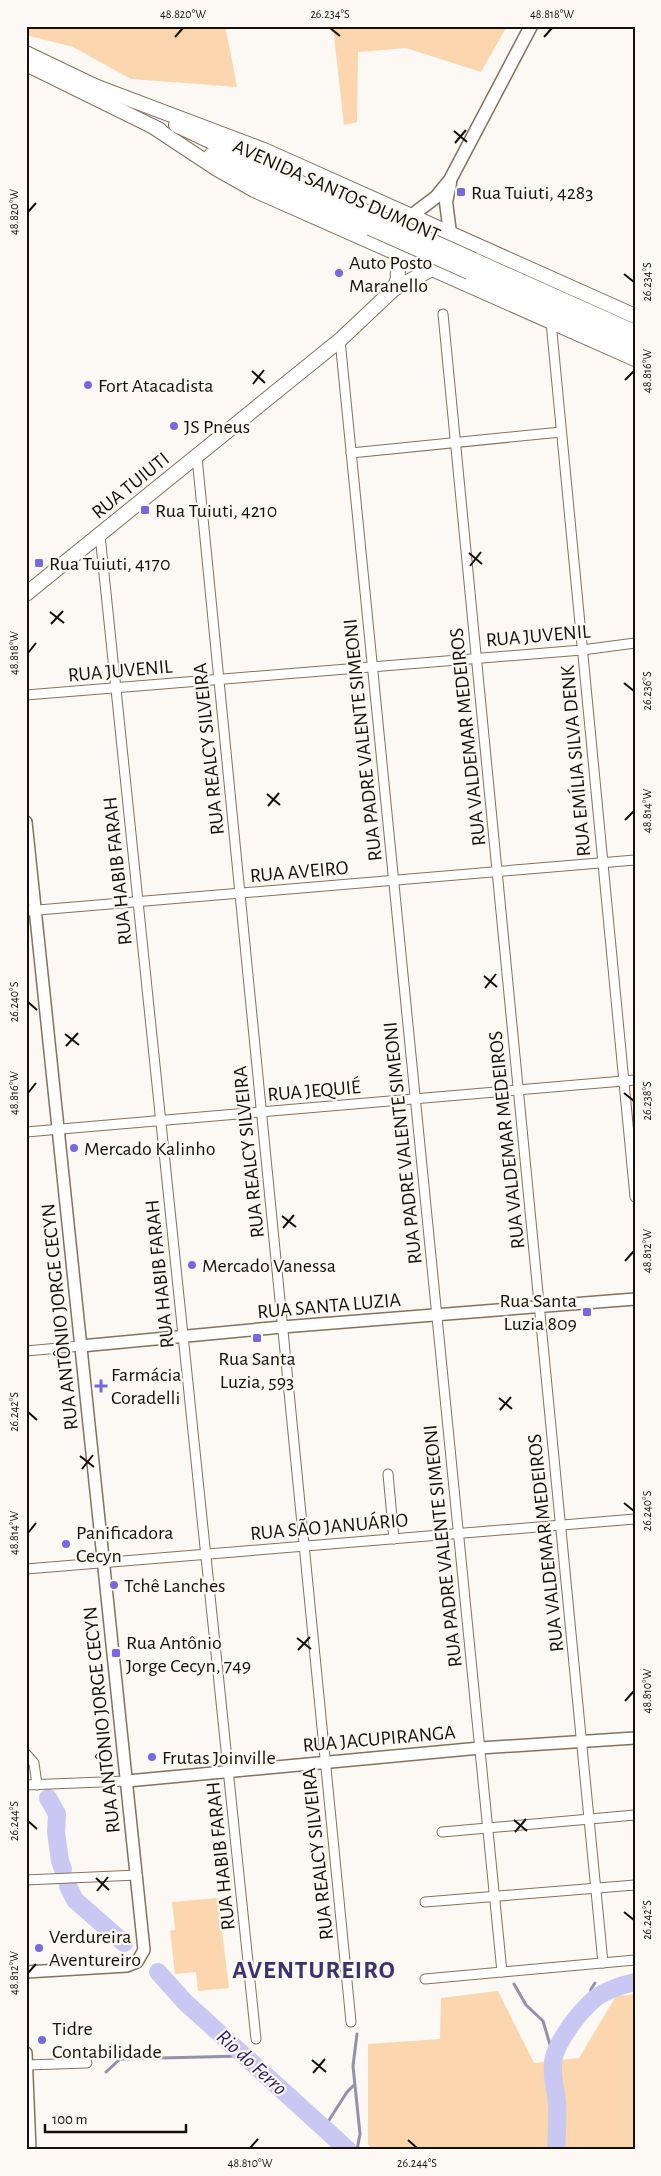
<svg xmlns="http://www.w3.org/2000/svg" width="661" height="2176" viewBox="0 0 661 2176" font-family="'Alegreya Sans',sans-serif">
<rect width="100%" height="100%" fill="#fcf8f3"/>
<g fill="#fbd6af">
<path d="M26,26H228L226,30L237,87L131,79L73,47L26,35Z"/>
<path d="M333,26H507L481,72L406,48L358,52L357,122L344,125Z"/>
<path d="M218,1898L229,1988L198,1991L196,1972L175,1974L170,1931L175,1930L172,1902Z"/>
<path d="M498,1991L534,2063L579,2058L616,1996L635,1994V2150H373L368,2144V2044L440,2039L441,1998Z"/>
</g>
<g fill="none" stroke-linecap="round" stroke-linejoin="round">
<g stroke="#9391ac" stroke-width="3">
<path d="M514,1984L526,2005L543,2021L554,2058"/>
<path d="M590,2002L591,1989L595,1983"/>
<path d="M357,2034L353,2066L360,2134L357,2150"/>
<path d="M106,2072L120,2059L243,2056"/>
<path d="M324,2128L347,2092L354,2085"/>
</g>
<g stroke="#c8c8f3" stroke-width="18">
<path d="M48,1798L57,1814L56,1832L60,1861L63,1869"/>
<path d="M68,1886L75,1900L124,1943"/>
<path d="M158,1972L185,2002L348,2150"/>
<path d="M556,2150C557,2134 558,2119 557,2103C556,2088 550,2073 554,2057C558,2041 577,2015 590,2003C600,1992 621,1985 635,1982"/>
</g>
<defs>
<g id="minor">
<path d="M443,314L603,1963"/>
<path d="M551,322L635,1197"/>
<path d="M340,340L502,1972"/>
<path d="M351,453L561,432"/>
<path d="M197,457L351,2022"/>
<path d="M100,535L256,2039"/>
<path d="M26,695L582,650L635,643"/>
<path d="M26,911L635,860"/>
<path d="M26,1132L635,1080"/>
<path d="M26,1351L81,1346"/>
<path d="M388,1474L394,1539"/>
<path d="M26,1569L635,1519"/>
<path d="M26,1754L34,1763L37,1785"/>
<path d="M26,1785L127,1781"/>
<path d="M442,1832L635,1815"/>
<path d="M26,1880L137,1875"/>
<path d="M425,1902L635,1885"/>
<path d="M425,1979L635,1960"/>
<path d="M27,2065L87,2063"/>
</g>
<g id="tertiary">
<path d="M26,822L144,1950L137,1962L127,1966L26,1972"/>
<path d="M81,1346L282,1327L635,1299"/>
<path d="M127,1781L480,1748L635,1738"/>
<path d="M26,2053L30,2150"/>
</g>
<g id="secondary">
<path d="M450,183L446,202L450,233"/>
<path d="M411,216L436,197L450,180L531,26"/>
</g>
<g id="primary">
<path d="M26,53L101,89"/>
<path d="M26,64L160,130"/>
<path d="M92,85L264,150L635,316"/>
<path d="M176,125L260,165L376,216"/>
<path d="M152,126L217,169L254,190L635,359"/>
<path d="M211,155L261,180L370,228"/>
<path d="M474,260L635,332"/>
<path d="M469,272L635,345"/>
<path d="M394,289L398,278L397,246"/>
<path d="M26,594L340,340L394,289L432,269L448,253"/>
</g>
</defs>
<use href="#minor" stroke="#85725e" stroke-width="11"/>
<use href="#tertiary" stroke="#85725e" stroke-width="14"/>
<use href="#secondary" stroke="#85725e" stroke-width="15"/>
<use href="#primary" stroke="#85725e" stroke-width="16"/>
<use href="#minor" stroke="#fff" stroke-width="9"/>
<use href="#tertiary" stroke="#fff" stroke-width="11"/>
<use href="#secondary" stroke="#fff" stroke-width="12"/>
<use href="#primary" stroke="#fff" stroke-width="14"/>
<defs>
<g id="primary-bridge">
<path d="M376,216L474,260"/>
<path d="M370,228L469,272"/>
</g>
</defs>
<use href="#primary-bridge" stroke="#85725e" stroke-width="16" stroke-linecap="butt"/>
<use href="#primary-bridge" stroke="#fff" stroke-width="14"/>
</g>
<path fill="none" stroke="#171008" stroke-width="2" d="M330,28L340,36M175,37L183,28M544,37L552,28M454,131L467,142M455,143L466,130M28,212L36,203M624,274L634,282M252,371L265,383M625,380L634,371M253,384L264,370M469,553L482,564M470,566L481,552M50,612L64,623M51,624L63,611M28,653L36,643M624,683L634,691M267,794L280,805M268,806L279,793M625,820L634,811M484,976L497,987M485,988L496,974M28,1002L37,1010M65,1034L79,1045M66,1046L78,1033M28,1093L36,1083M624,1093L634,1101M282,1216L296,1227M283,1228L294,1215M625,1261L634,1251M499,1398L512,1409M500,1410L511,1397M28,1412L37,1420M80,1456L94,1467M82,1469L93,1455M624,1503L634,1511M28,1533L36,1523M297,1638L311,1649M298,1650L310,1637M625,1701L634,1691M514,1820L527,1831M28,1821L37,1829M515,1832L526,1819M96,1878L109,1890M97,1891L108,1877M624,1912L634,1920M28,1973L36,1964M312,2060L326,2072M313,2073L325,2059M408,2140L417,2148M250,2148L258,2139"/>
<g fill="#7769e4" stroke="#fcf8f3" stroke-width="2">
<rect x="456" y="187" width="10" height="10" rx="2.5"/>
<circle cx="339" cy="273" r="5"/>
<circle cx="88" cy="385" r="5"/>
<circle cx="174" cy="426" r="5"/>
<rect x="140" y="505" width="10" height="10" rx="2.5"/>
<rect x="34" y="558" width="10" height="10" rx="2.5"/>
<circle cx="74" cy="1148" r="5"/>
<circle cx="192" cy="1265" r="5"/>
<rect x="582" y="1307" width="10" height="10" rx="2.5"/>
<rect x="252" y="1333" width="10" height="10" rx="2.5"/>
<path d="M98.5 1378.5h5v5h5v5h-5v5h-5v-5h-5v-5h5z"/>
<circle cx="66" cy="1544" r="5"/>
<circle cx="114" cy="1585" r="5"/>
<rect x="111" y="1648" width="10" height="10" rx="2.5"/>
<circle cx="152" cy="1757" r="5"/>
<circle cx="39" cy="1948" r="5"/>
<circle cx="42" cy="2040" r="5"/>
</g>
<g text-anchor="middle" stroke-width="4.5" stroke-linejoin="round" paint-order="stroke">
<g font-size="20" fill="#171008" stroke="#fcf8f3">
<text transform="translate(337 190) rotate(24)" y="7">AVENIDA SANTOS DUMONT</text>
<text transform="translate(130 485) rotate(-39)" y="7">RUA TUIUTI</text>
<text transform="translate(538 635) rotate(-5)" y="7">RUA JUVENIL</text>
<text transform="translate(120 670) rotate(-5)" y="7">RUA JUVENIL</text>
<text transform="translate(467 737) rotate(-96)" y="7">RUA VALDEMAR MEDEIROS</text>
<text transform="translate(362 740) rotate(-96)" y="7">RUA PADRE VALENTE SIMEONI</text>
<text transform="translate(208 749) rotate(-96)" y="7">RUA REALCY SILVEIRA</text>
<text transform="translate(575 761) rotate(-95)" y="7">RUA EMÍLIA SILVA DENK</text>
<text transform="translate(117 871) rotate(-96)" y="7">RUA HABIB FARAH</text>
<text transform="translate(299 871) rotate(-5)" y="7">RUA AVEIRO</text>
<text transform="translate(314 1090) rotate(-5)" y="7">RUA JEQUIÉ</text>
<text transform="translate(506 1140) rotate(-96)" y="7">RUA VALDEMAR MEDEIROS</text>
<text transform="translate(402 1143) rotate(-96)" y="7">RUA PADRE VALENTE SIMEONI</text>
<text transform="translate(248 1152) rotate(-96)" y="7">RUA REALCY SILVEIRA</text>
<text transform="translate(159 1274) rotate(-96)" y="7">RUA HABIB FARAH</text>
<text transform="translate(329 1305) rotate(-5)" y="7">RUA SANTA LUZIA</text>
<text transform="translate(59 1317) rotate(-96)" y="7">RUA ANTÔNIO JORGE CECYN</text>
<text transform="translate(329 1526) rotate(-5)" y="7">RUA SÃO JANUÁRIO</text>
<text transform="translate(545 1543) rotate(-96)" y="7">RUA VALDEMAR MEDEIROS</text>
<text transform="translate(442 1546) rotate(-96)" y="7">RUA PADRE VALENTE SIMEONI</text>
<text transform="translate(101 1720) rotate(-96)" y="7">RUA ANTÔNIO JORGE CECYN</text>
<text transform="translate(379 1738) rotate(-5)" y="7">RUA JACUPIRANGA</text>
<text transform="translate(317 1854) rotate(-96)" y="7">RUA REALCY SILVEIRA</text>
<text transform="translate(220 1856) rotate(-96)" y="7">RUA HABIB FARAH</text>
</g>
<g font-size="20" fill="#171008" stroke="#fcf8f3" text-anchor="start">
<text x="471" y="199">Rua Tuiuti, 4283</text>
<text x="349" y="269">Auto Posto<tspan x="349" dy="23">Maranello</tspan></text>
<text x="98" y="392">Fort Atacadista</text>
<text x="184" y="433">JS Pneus</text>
<text x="155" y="517">Rua Tuiuti, 4210</text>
<text x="49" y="570">Rua Tuiuti, 4170</text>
<text x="84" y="1155">Mercado Kalinho</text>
<text x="202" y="1272">Mercado Vanessa</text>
<text x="577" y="1307" text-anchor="end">Rua Santa<tspan x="577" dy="23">Luzia 809</tspan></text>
<text x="257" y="1365" text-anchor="middle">Rua Santa<tspan x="257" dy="23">Luzia, 593</tspan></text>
<text x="111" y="1381">Farmácia<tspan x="111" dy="23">Coradelli</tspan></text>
<text x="76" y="1539">Panificadora<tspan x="76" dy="23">Cecyn</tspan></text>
<text x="124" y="1592">Tchê Lanches</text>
<text x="126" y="1649">Rua Antônio<tspan x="126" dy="23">Jorge Cecyn, 749</tspan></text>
<text x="162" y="1764">Frutas Joinville</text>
<text x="49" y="1943">Verdureira<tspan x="49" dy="23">Aventureiro</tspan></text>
<text x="52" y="2035">Tidre<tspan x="52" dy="23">Contabilidade</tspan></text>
</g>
<g font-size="21" font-style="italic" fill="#2b1b6a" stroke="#fcf8f3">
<text transform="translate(252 2062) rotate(42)" y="7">Rio do Ferro</text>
</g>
<g font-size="25" font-weight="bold" letter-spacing="1" fill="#39336f" stroke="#fcf8f3">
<text x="314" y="1978">AVENTUREIRO</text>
</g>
</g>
<rect width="661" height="2176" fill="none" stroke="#fcf8f3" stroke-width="55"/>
<path d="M45 2124v8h141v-8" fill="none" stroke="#171008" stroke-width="2.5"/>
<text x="52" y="2124" font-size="15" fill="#171008" stroke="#fcf8f3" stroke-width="4" paint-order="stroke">100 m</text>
<rect x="28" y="28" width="606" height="2120" fill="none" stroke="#171008" stroke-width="2"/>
<g font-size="12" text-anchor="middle" fill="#171008">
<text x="183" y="18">48.820°W</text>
<text x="330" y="18">26.234°S</text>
<text x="552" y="18">48.818°W</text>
<text transform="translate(14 212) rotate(-90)" y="4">48.820°W</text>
<text transform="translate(647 282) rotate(-90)" y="4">26.234°S</text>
<text transform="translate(647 371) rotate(-90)" y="4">48.816°W</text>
<text transform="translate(14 653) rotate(-90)" y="4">48.818°W</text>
<text transform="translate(647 691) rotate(-90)" y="4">26.236°S</text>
<text transform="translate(647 811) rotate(-90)" y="4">48.814°W</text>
<text transform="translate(14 1002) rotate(-90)" y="4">26.240°S</text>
<text transform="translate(14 1093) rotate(-90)" y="4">48.816°W</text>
<text transform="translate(647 1101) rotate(-90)" y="4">26.238°S</text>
<text transform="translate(647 1251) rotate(-90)" y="4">48.812°W</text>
<text transform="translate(14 1412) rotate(-90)" y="4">26.242°S</text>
<text transform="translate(647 1511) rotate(-90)" y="4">26.240°S</text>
<text transform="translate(14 1533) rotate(-90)" y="4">48.814°W</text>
<text transform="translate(647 1691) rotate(-90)" y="4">48.810°W</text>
<text transform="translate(14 1821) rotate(-90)" y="4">26.244°S</text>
<text transform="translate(647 1920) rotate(-90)" y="4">26.242°S</text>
<text transform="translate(14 1973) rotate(-90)" y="4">48.812°W</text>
<text x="250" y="2167">48.810°W</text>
<text x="417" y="2167">26.244°S</text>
</g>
</svg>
